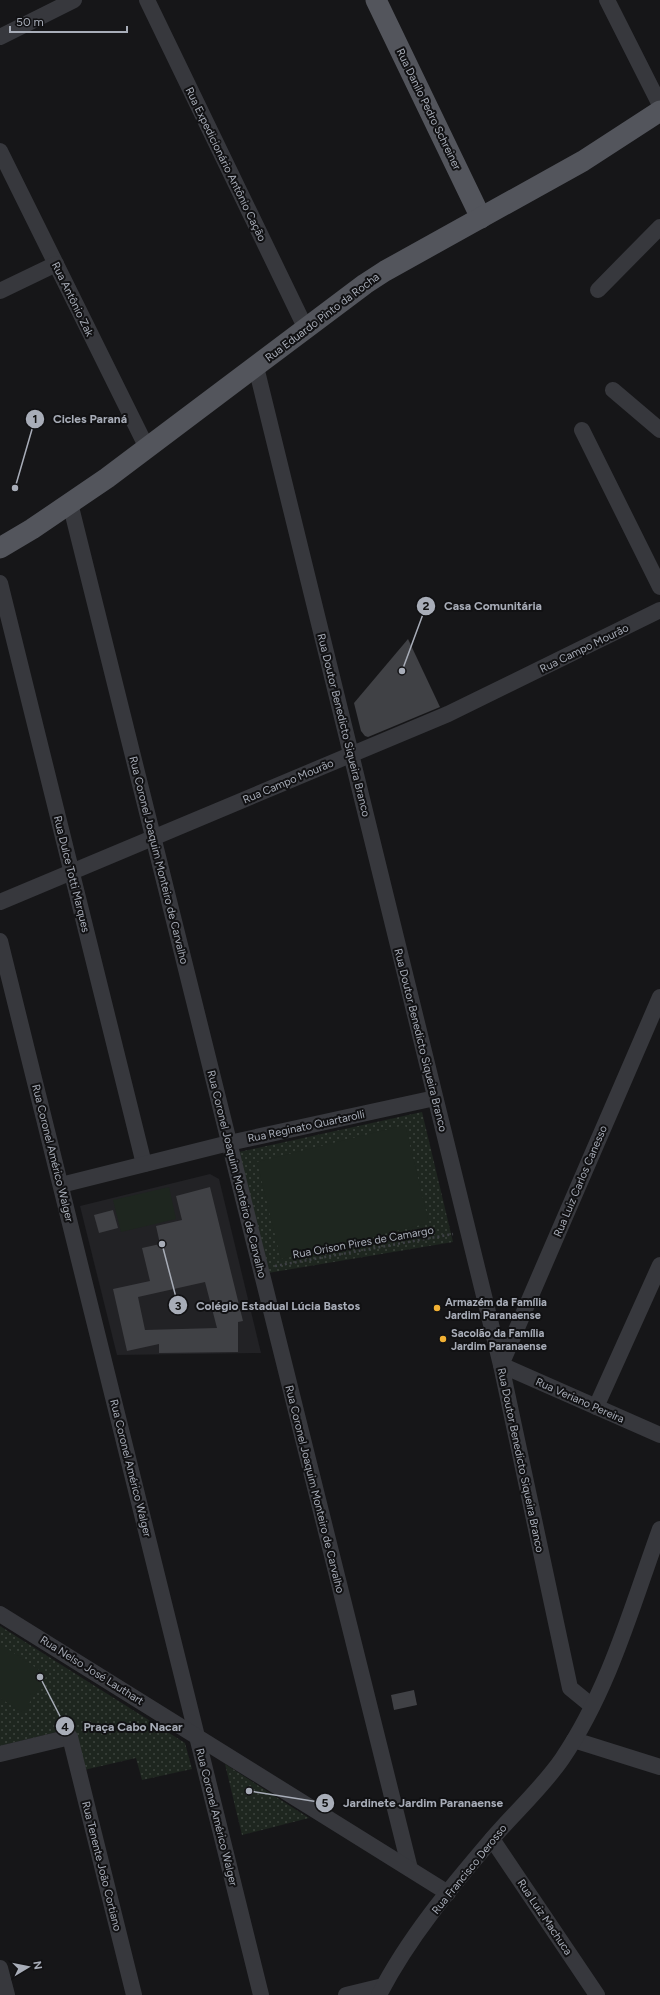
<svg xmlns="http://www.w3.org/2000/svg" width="660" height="1995" viewBox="0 0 660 1995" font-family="Figtree,sans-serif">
<defs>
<pattern id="green-dots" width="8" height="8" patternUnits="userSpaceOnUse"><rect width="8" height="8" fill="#1e261f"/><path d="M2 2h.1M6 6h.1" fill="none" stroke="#3c433d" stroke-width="1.8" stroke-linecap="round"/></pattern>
</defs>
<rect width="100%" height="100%" fill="#161618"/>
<path fill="#222225" d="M210,1174L219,1179L261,1353L117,1355L80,1206Z"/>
<g fill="url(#green-dots)">
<path d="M422,1112L453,1242L268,1273L239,1152Z"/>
<path d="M0,1626L185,1743L192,1769L142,1780L136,1758L84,1770L73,1728L0,1746Z"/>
<path d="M225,1764L309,1818L242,1835Z"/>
</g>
<g fill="#1e261f">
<path d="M405,1125L429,1223L281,1259L257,1162Z"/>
<path d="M169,1187L176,1219L121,1232L113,1200Z"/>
<path d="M0,1644L47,1675L23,1713L0,1698Z"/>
</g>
<g fill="#404145" fill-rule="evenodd">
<path d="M408,639L440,707L368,737L365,736L361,731L354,703Z"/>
<path d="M210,1187L243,1321L238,1322V1352L159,1353V1344L127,1351L113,1289L150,1281L142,1248L160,1244L156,1226L182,1220L176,1196ZM205,1282L217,1328L145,1330L138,1297Z"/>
<path d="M113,1210L118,1228L99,1233L94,1215Z"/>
<path d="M414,1690L417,1705L394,1710L391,1695Z"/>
</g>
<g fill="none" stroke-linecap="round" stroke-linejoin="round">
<path stroke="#3d3f44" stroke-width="2.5" stroke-dasharray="2 3" stroke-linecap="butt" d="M275,1266L453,1234"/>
<g stroke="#37383d" stroke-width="16">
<path d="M147,0L306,329"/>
<path d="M607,0L660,105"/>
<path d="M0,37L74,0"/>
<path d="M0,151L147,448"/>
<path d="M598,290L660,227"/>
<path d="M0,291L56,264"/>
<path d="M256,367L501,1365L570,1688L592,1706"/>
<path d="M613,390L660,430"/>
<path d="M582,430L660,587"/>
<path d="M70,503L410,1869"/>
<path d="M0,583L144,1164"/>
<path d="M0,902L448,714L660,610"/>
<path d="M0,941L261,1995"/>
<path d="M660,997L501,1365L660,1435"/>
<path d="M61,1185L229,1143L435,1098"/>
<path d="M596,1407L660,1265"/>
<path d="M0,1614L448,1893"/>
<path d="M574,1740L660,1767"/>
<path d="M0,1754L70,1737L134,1995"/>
<path d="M492,1839L597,1995"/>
<path d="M0,1968L7,1995"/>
<path d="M346,1995L383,1986"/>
<path d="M379,1995C408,1938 451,1887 492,1839C515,1812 542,1788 562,1759C609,1690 632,1606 660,1529"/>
</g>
<g stroke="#53555c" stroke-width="21">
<path d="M376,0L481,218"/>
<path d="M0,548L32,529L107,478L365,284L385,271L583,161L660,111"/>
</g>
</g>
<g fill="#f2b134" stroke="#111113" stroke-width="1.5">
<circle cx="437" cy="1308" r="4"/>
<circle cx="443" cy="1339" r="4"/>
</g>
<g text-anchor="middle" stroke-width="4" stroke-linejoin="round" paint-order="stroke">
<g font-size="11" fill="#a8adb8" stroke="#111113">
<text transform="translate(429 109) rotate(64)" y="4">Rua Danilo Pedro Schreiner</text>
<text transform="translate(226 164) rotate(64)" y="4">Rua Expedicionário Antônio Cação</text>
<text transform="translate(73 299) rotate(64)" y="4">Rua Antônio Zak</text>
<text transform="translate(322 317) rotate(-37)" y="4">Rua Eduardo Pinto da Rocha</text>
<text transform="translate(584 648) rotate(-26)" y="4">Rua Campo Mourão</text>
<text transform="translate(344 725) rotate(76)" y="4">Rua Doutor Benedicto Siqueira Branco</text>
<text transform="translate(288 781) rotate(-23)" y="4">Rua Campo Mourão</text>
<text transform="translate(159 860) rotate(76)" y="4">Rua Coronel Joaquim Monteiro de Carvalho</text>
<text transform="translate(72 874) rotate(76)" y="4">Rua Dulce Totti Marques</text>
<text transform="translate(421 1040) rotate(76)" y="4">Rua Doutor Benedicto Siqueira Branco</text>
<text transform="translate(306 1126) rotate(-12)" y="4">Rua Reginato Quartarolli</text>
<text transform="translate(53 1153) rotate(76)" y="4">Rua Coronel Américo Walger</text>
<text transform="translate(237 1174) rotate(76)" y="4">Rua Coronel Joaquim Monteiro de Carvalho</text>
<text transform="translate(580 1181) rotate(-67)" y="4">Rua Luiz Carlos Canesso</text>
<text transform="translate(363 1242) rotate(-10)" y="4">Rua Orison Pires de Camargo</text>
<text transform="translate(580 1400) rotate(24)" y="4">Rua Veriano Pereira</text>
<text transform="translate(521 1460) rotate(78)" y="4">Rua Doutor Benedicto Siqueira Branco</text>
<text transform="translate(131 1468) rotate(76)" y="4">Rua Coronel Américo Walger</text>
<text transform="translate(315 1489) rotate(76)" y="4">Rua Coronel Joaquim Monteiro de Carvalho</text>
<text transform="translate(92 1670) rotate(32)" y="4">Rua Nelso José Lauthart</text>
<text transform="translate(217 1817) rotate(76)" y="4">Rua Coronel Américo Walger</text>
<text transform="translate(102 1866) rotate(76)" y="4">Rua Tenente João Cortiano</text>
<text transform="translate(469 1869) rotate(-51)" y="4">Rua Francisco Derosso</text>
<text transform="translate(545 1917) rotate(56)" y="4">Rua Luiz Machuca</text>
</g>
<g font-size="11" font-weight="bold" fill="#a8adb8" stroke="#111113" text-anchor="start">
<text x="445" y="1306">Armazém da Família<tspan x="445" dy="13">Jardim Paranaense</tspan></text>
<text x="451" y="1337">Sacolão da Família<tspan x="451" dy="13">Jardim Paranaense</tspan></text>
</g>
</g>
<path fill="none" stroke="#a8adb8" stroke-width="1.5" d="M15 488L35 419M402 671L426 606M162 1244L178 1305M40 1677L65 1726M249 1791L325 1803"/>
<g fill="#a8adb8" stroke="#111113" stroke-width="1.5">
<circle cx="15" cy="488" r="4"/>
<circle cx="402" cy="671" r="4"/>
<circle cx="162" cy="1244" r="4"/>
<circle cx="40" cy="1677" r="4"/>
<circle cx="249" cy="1791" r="4"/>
<circle cx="35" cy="419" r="10"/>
<circle cx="426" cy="606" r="10"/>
<circle cx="178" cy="1305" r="10"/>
<circle cx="65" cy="1726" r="10"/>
<circle cx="325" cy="1803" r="10"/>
</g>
<g font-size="12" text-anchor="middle" font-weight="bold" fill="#111">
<text x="35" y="423">1</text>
<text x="426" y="610">2</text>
<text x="178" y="1310">3</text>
<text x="65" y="1731">4</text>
<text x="325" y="1807">5</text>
</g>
<g font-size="12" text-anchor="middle" font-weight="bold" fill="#a8adb8" stroke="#111113" stroke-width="4" stroke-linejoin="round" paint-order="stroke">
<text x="90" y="423">Cicles Paraná</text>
<text x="493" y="610">Casa Comunitária</text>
<text x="278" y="1310">Colégio Estadual Lúcia Bastos</text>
<text x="133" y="1731">Praça Cabo Nacar</text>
<text x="423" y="1807">Jardinete Jardim Paranaense</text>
</g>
<g transform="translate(28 1967) rotate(80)" stroke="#111113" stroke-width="3" paint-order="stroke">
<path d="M0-3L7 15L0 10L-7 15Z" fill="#a8adb8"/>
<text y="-6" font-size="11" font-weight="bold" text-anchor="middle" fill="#a8adb8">N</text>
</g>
<path d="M10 26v6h117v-6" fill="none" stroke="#a8adb8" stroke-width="2"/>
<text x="16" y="26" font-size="12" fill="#a8adb8" stroke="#111113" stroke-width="3" paint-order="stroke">50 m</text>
</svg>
